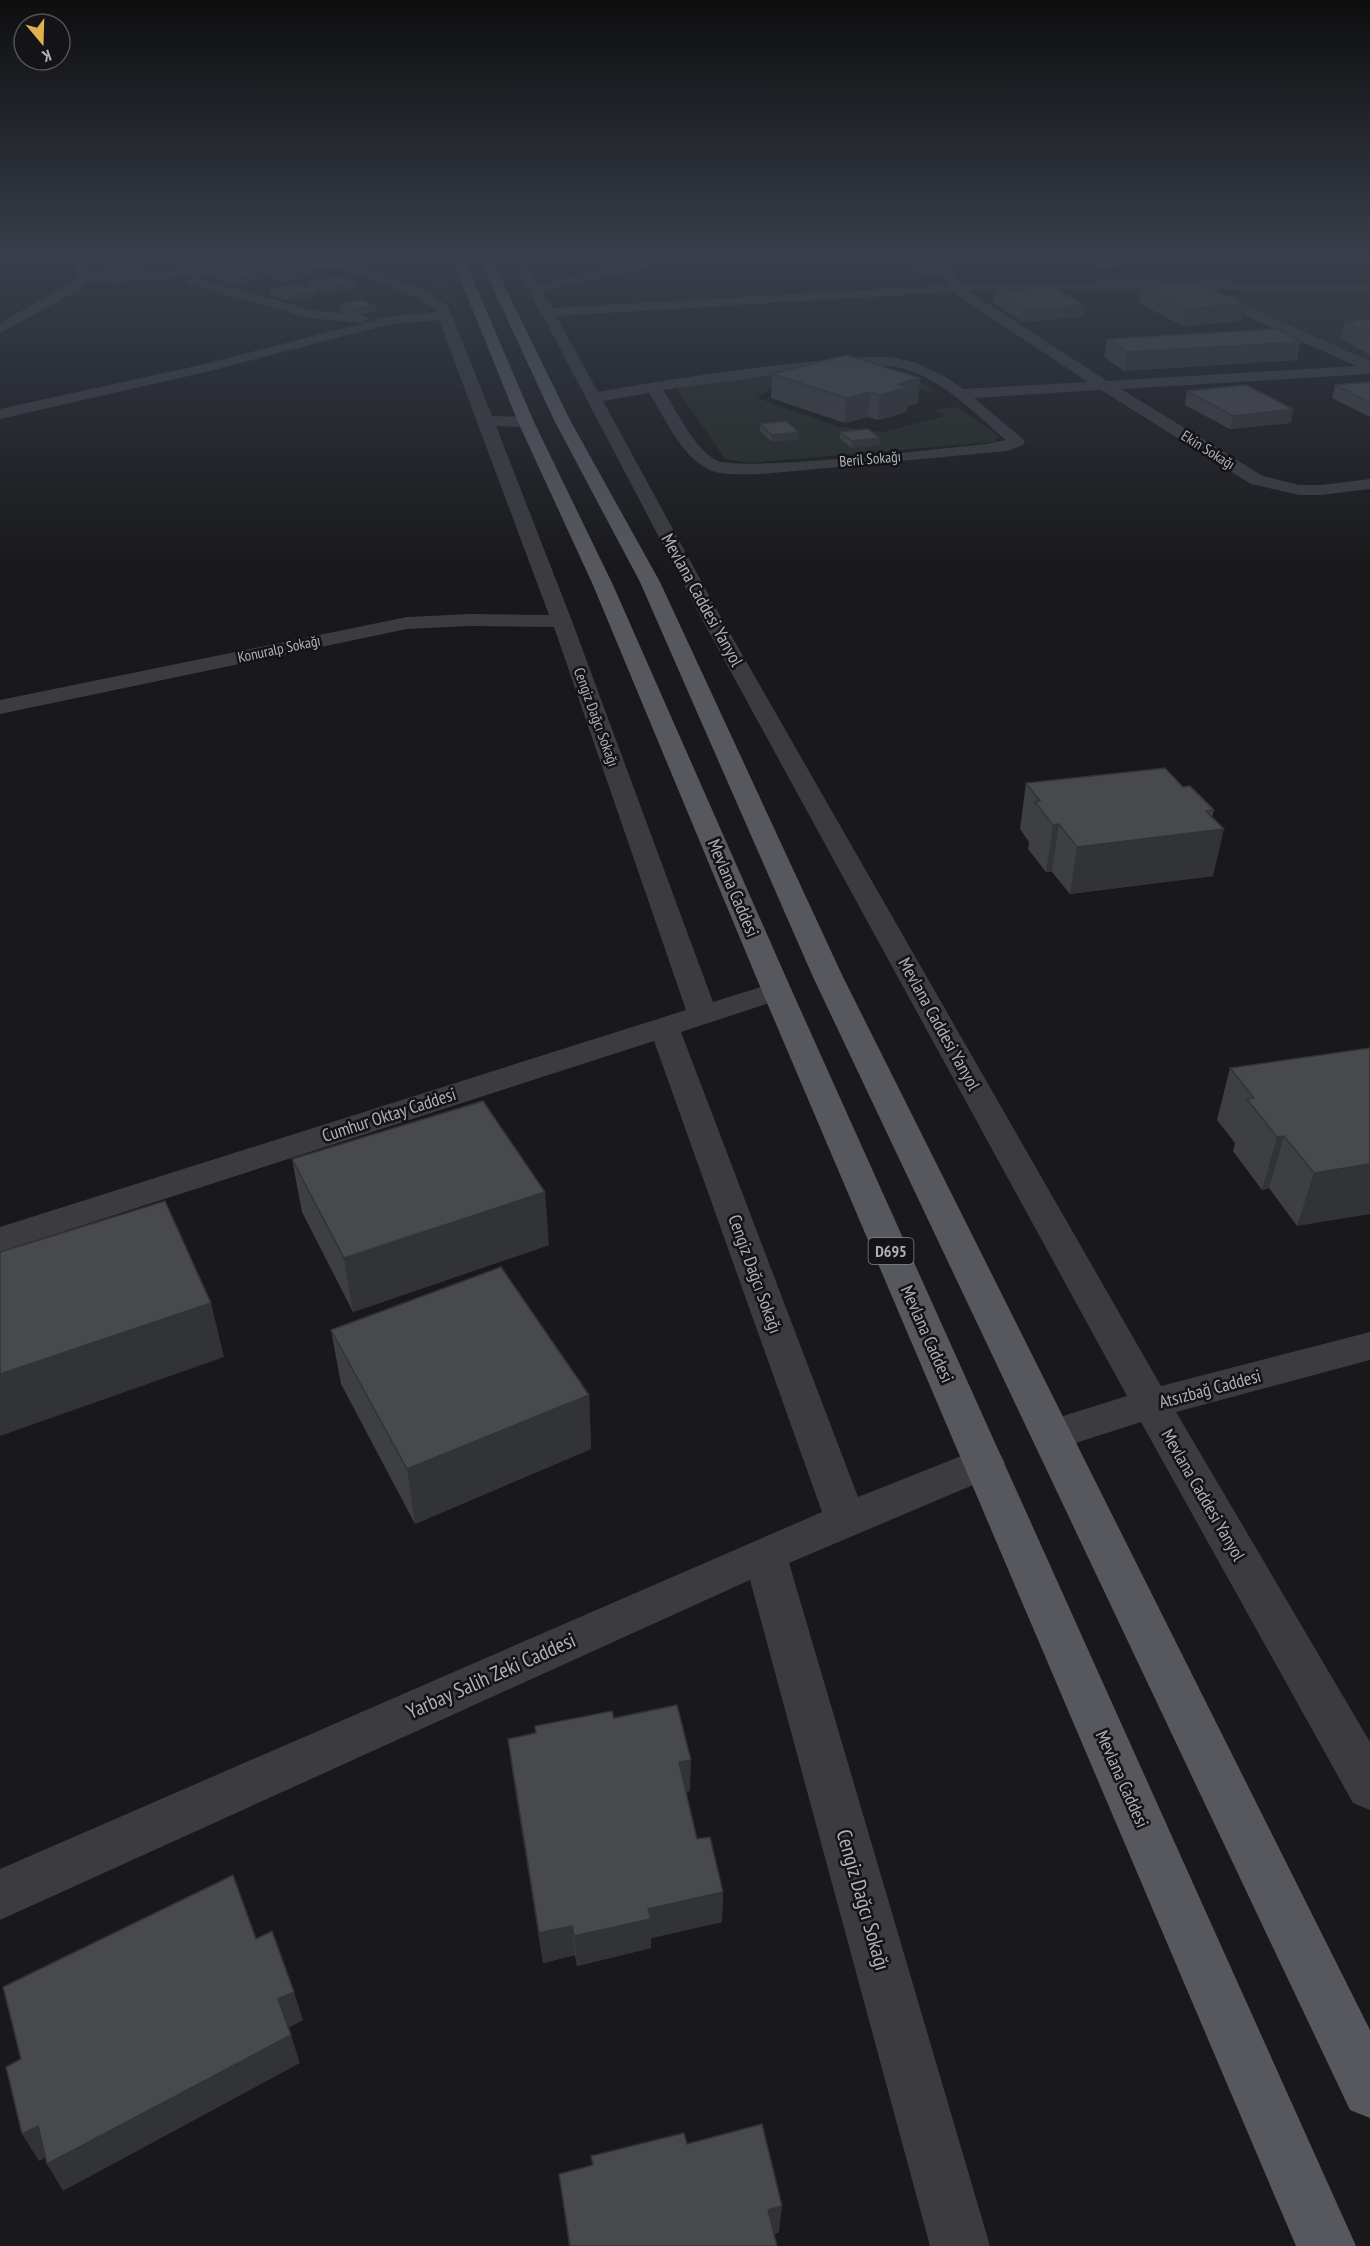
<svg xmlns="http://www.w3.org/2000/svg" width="1370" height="2246" viewBox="0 0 1370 2246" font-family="'PT Sans Narrow',sans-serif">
<rect width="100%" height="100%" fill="#19191b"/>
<path fill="#252528" d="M1244,291L1370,295V362L1228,298Z"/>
<g fill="#242b25">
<path d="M423,256H438L457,307L438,296Z"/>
<path d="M1033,256H1181L1047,264Z"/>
<path d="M1280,256H1370V278L1177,273L1161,263Z"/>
<path d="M882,367L901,370L936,392L903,388L775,385L757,398L839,427L882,432L945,416L934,410L957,407L1000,437L993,442L748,463L725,459L677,389L693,383Z"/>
</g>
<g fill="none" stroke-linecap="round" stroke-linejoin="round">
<g fill="#3b3b40" fill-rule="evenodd">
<path d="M74,256H86L89,273L117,274L310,260L345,261L429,292L446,304L452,315L492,416L526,417L534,422L526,427L496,426L572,621L713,1002L777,982L788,985L792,991L788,997L681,1032L858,1497L984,1447L999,1452L1005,1463L999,1474L789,1563L990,2246H930L750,1580L0,1920V1869L822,1512L654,1041L0,1252V1227L686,1010L554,627L471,626L407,629L0,714V700L407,617L471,614L549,615L439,320L391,324L206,372L0,419V409L205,364L391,316L436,312L435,309L419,298L343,269L310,268L117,282L87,281L81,289L0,333V323L71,283L77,277Z"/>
<path d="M511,256H523L538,284L663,256H686L680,260L542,291L552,308L947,285L946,276L919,273L889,256H905L926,267L956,270L960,284L1186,280L1370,286V294L1207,289L1370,361V374L1121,389L1263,476L1299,485H1321L1370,479V489L1321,495H1299L1251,484L1101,390L974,398L1025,441L1023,445L1007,451L762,474C748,474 733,475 719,473C684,465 667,420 649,393L603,401L723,621L1161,1386L1370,1332V1360L1176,1412L1370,1742V1810L1353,1803L1141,1422L1051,1451L1037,1446L1031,1435L1037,1424L1127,1396L703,621L543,316L538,313L540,311ZM1186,288H1197L1195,291L1197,294L1356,366L1107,381L968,291ZM952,292L1088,382L963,389L942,375L914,362L889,357H868C777,363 687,376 598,392L556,316ZM889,366C935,371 972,411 1006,440L986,444C945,448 740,473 716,460C692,446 678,412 663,390L797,372Z"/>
<path d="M1163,256H1224L1218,260L1100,268L1094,264L1100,260Z"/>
<path d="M193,277L311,310L362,315L369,319L362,323L310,318L188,284L187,281Z"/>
</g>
<g fill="#57585e" fill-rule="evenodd">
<path d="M451,256H463L534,422L613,585L792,991L1356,2246H1296L762,991L593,585L518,422Z"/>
<path d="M478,256H490L570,420L660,582L843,977L1370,2030V2118L1350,2110L813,977L640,582L554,420Z"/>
</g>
</g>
<g fill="#3e3f42">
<path d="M189,256H225L228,265L195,267Z"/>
<path d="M1278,256H1308L1310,263L1288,265L1277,260Z"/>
<path d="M1347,256H1367L1366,260H1355Z"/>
<path d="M263,270L310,276L284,281L264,276Z"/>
<path d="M214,273L262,279L233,285L215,279Z"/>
<path d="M309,282H357V288L330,294L310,288Z"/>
<path d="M1141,286L1245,304L1242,321L1183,326L1139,303Z"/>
<path d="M269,290H316L317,295L291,301L270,295Z"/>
<path d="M994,291L1083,317L1023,322L993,303Z"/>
<path d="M339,305H375L376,311L353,316L340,311Z"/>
<path d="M1370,319V355L1341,338L1345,321Z"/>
<path d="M1107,339L1300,342L1297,360L1124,371L1104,357Z"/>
<path d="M772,374L920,378L918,403L907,406L906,412L878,420L868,417L845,423L771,398Z"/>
<path d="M1370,382V417L1332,398L1335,385Z"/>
<path d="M1187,391L1293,409L1291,423L1230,429L1185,405Z"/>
<path d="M760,424L799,432V439L772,442L760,431Z"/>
<path d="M840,432L880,445L851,448L840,439Z"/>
<path d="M1026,783L1183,787L1214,810L1212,817L1213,876L1070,894L1052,872H1046L1028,849L1029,842L1020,829Z"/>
<path d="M1370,1048L1297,1226L1269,1188L1262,1190L1233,1151L1235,1143L1217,1120L1230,1068Z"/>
<path d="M292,1159L549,1245L353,1312L302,1212Z"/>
<path d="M331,1330L589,1395L591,1449L415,1524L341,1384Z"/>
<path d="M614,1718L690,1791L686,1792L697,1839L723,1892L722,1922L651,1938V1948L577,1966L575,1955L543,1963L512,1770L508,1739L535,1733V1726Z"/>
<path d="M687,2144L779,2232L774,2234L777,2246H569L559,2174L592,2166L591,2156Z"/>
</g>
<g fill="#323336">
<path d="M131,256H139L140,261L105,264L104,258Z"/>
<path d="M270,256H304L305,259L270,262Z"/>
<path d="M1311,258L1310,263L1288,265L1289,259Z"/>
<path d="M227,259L228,265L195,267L194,262Z"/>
<path d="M143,265L144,271L107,274L106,268Z"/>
<path d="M309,270L310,276L284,281L283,276Z"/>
<path d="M261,273L262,279L233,285L232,279Z"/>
<path d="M357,282V288L330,294L329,288Z"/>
<path d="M316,290L317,295L291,301L290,296Z"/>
<path d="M1245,304L1242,321L1183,326L1186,308Z"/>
<path d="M375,305L376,311L353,316L352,309Z"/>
<path d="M1084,305L1083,317L1023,322L1025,310Z"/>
<path d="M1300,342L1297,360L1124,371L1127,352Z"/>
<path d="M920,378L918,403L907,406L906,412L878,420L880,395L898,384Z"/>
<path d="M870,392L868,417L845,423L846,398Z"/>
<path d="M1293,409L1291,423L1230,429L1233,416Z"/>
<path d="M799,432V439L772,442V435Z"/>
<path d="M880,438V445L851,448L852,441Z"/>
<path d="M1059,824L1052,872H1046L1053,825Z"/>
<path d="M1224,829L1213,876L1070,894L1077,847Z"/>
<path d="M1284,1136L1269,1188L1262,1190L1277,1137Z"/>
<path d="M1370,1164V1214L1297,1226L1314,1173Z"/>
<path d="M545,1192L549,1245L353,1312L344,1258Z"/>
<path d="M211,1303L224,1357L0,1436V1374Z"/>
<path d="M589,1395L591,1449L415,1524L407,1469Z"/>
<path d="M691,1760L690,1791L679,1793V1762Z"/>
<path d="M723,1892L722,1922L651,1938V1948L577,1966L574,1936L648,1909Z"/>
<path d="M572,1926L575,1955L543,1963L539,1933Z"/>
<path d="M294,1992L303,2020L288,2028L278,1999Z"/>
<path d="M291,2035L300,2063L63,2191L47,2164Z"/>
<path d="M38,2126L54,2153L39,2161L22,2134Z"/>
<path d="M782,2206L779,2232L766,2236L768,2210Z"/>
</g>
<g fill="#48494d" stroke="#323336" stroke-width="1.5">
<path d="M104,256H131L104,258Z"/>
<path d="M191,256H225L227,259L194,262Z"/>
<path d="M1283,256H1308L1311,258L1289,259Z"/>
<path d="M140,258L143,265L106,268L103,261Z"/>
<path d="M288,265L309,270L283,276L263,270Z"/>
<path d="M242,268L261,273L232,279L214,273Z"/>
<path d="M336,276L357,282L329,288L309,282Z"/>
<path d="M1198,282L1245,304L1186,308L1141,286Z"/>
<path d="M295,284L316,290L290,296L269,290Z"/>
<path d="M1052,287L1084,305L1025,310L994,291Z"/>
<path d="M361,300L375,305L352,309L339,305Z"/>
<path d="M1370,319V334L1345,321Z"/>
<path d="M1278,329L1300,342L1127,352L1107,339Z"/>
<path d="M846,355L920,378L898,384L908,387L880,395L870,392L846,398L772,374Z"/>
<path d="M1370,382V402L1335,385Z"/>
<path d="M1246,385L1293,409L1233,416L1187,391Z"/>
<path d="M786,421L799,432L772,435L760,424Z"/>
<path d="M868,429L880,438L852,441L840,432Z"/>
<path d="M1165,768L1183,787L1190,786L1214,810L1206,811L1224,829L1077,847L1059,824L1053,825L1035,802L1040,801L1026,783Z"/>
<path d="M1370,1048V1164L1314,1173L1284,1136L1277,1137L1247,1099L1254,1098L1230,1068Z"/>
<path d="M483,1101L545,1192L344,1258L292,1159Z"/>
<path d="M165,1201L211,1303L0,1374V1252Z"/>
<path d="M501,1267L589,1395L407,1469L331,1330Z"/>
<path d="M677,1705L691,1760L679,1762L697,1839L710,1837L723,1892L648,1909L651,1919L574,1936L572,1926L539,1933L508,1739L536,1733L535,1726L612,1711L614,1718Z"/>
<path d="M233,1875L256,1939L272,1931L294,1992L278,1999L291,2035L47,2164L38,2126L22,2134L6,2067L21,2059L3,1987Z"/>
<path d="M762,2124L782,2206L768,2210L777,2246H570L559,2174L593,2165L591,2156L684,2133L687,2144Z"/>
</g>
<linearGradient id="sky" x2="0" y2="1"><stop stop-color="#0e0e0f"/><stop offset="0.45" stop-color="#383e4a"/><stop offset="1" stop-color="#383e4a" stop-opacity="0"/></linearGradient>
<rect width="1370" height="570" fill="url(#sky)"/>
<g text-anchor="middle" stroke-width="5" stroke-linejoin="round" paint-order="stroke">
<g font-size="15" fill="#adb1b9" stroke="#141416">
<text transform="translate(1208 450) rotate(32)" y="5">Ekin Sokağı</text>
<text transform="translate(870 459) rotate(-5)" y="5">Beril Sokağı</text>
<text transform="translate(279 649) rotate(-12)" y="5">Konuralp Sokağı</text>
<text transform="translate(596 717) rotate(70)" y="5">Cengiz Dağcı Sokağı</text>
</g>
<rect fill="#141416" stroke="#7f8288" stroke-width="1.5" x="868.5" y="1238" width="45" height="26" rx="4.5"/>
<g font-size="16" font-weight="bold" fill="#adb1b9">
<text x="891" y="1257">D695</text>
</g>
<g font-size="18" fill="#adb1b9" stroke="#141416">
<text transform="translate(702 600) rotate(61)" y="6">Mevlana Caddesi Yanyol</text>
<text transform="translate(733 888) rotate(67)" y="6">Mevlana Caddesi</text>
<text transform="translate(939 1024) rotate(61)" y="6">Mevlana Caddesi Yanyol</text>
<text transform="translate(389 1115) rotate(-18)" y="6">Cumhur Oktay Caddesi</text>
<text transform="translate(755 1274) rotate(70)" y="6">Cengiz Dağcı Sokağı</text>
<text transform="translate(927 1334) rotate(66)" y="6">Mevlana Caddesi</text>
<text transform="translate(1210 1389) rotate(-15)" y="6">Atsızbağ Caddesi</text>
<text transform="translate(1203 1495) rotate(60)" y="6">Mevlana Caddesi Yanyol</text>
<text transform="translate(1122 1779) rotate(66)" y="6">Mevlana Caddesi</text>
</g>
<g font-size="21" fill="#adb1b9" stroke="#141416">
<text transform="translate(491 1676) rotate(-24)" y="7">Yarbay Salih Zeki Caddesi</text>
<text transform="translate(863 1900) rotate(74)" y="7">Cengiz Dağcı Sokağı</text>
</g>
</g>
<g transform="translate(42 42) rotate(161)"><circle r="28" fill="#141416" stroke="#515357" stroke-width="1.5"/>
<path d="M0-4.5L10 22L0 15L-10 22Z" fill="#e0b04d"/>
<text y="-9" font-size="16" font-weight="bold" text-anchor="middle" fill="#adb1b9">K</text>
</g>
</svg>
